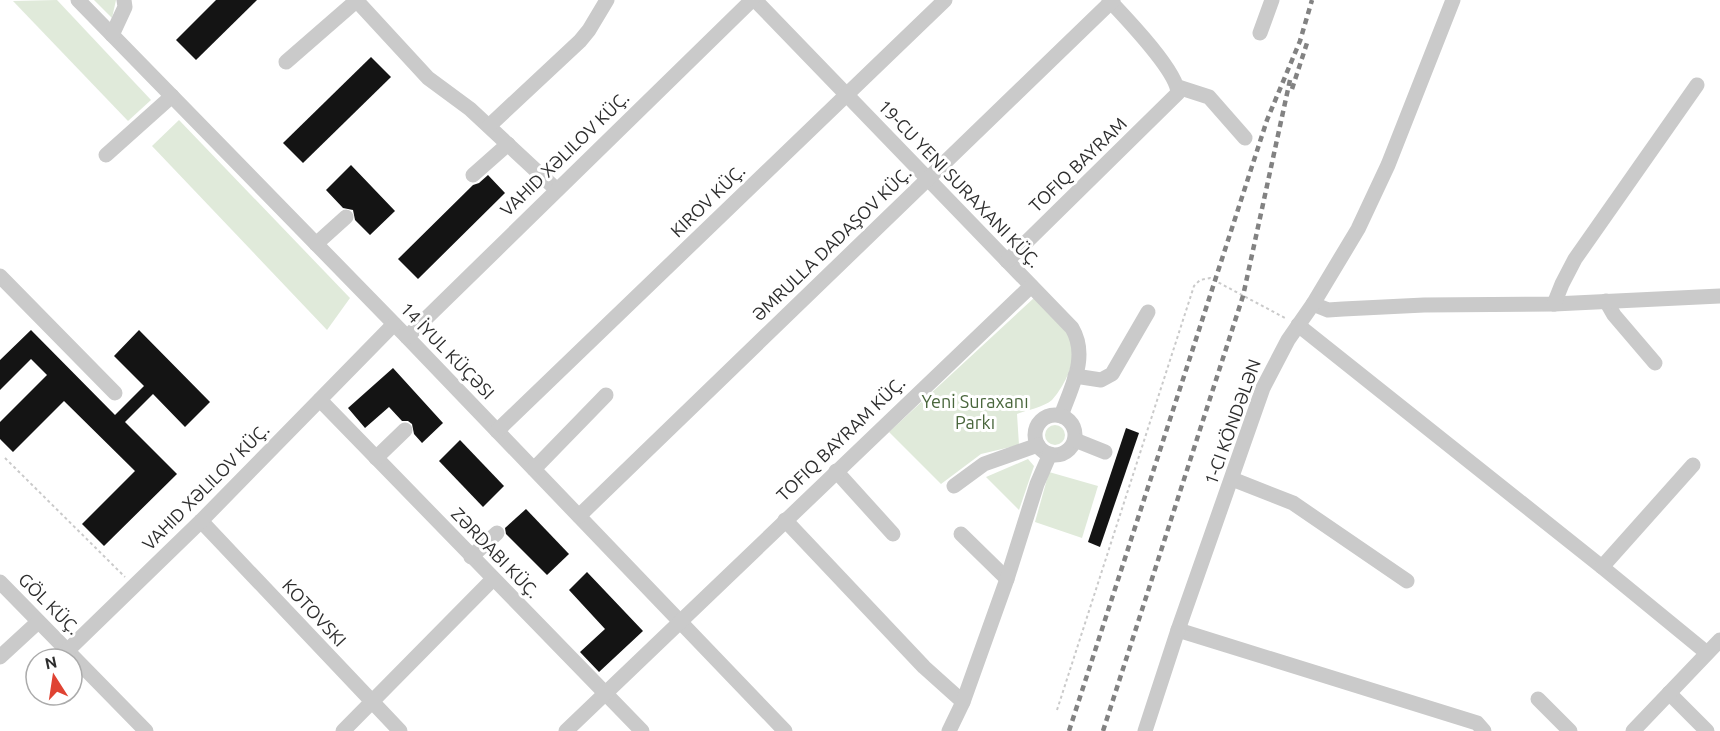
<svg xmlns="http://www.w3.org/2000/svg" width="1720" height="731" viewBox="0 0 1720 731" font-family="Ubuntu,sans-serif">
<rect width="100%" height="100%" fill="#fff"/>
<g fill="#e0eada">
<path d="M57,0L151,100L128,121L13,1Z"/>
<path d="M94,0H116L112,18Z"/>
<path d="M179,120L350,298L327,330L152,146Z"/>
<path d="M1035,297C1058,319 1082,337 1069,372C1065,382 1059,392 1052,400C1044,407 1027,410 1017,414L1019,445L981,454L941,484L889,432Z"/>
<circle cx="1055" cy="435" r="10"/>
<path d="M1028,459L1034,466L1019,510L986,477Z"/>
<path d="M1049,472L1098,486L1082,538L1035,522Z"/>
</g>
<g fill="#141414">
<path d="M216,0H257L196,60L176,40Z"/>
<path d="M371,57L391,77L303,163L283,143Z"/>
<path d="M351,165L395,211L370,235L355,220L353,210L343,208L326,190Z"/>
<path d="M488,175L505,193L418,279L398,259L473,185L479,183Z"/>
<path d="M31,330L115,415L144,386L114,356L139,330L210,402L185,427L153,394L125,422L177,474L104,546L82,524L135,471L64,401L13,452L0,439V422L47,375L31,359L0,390V360Z"/>
<path d="M393,368L443,423L422,443L414,434L412,424L408,421H402L389,407L365,428L348,408Z"/>
<path d="M1126,428L1139,433L1100,547L1088,542Z"/>
<path d="M460,440L504,486L483,507L439,461Z"/>
<path d="M526,509L569,554L547,575L506,534L505,528Z"/>
<path d="M587,572L643,631L599,672L580,652L605,629L569,590Z"/>
</g>
<g fill="none" stroke-linecap="round" stroke-linejoin="round">
<g stroke="#cacaca" stroke-width="2" stroke-dasharray="3 3" stroke-linecap="butt">
<path d="M5,458L125,577"/>
<path d="M1057,710L1194,286L1200,280L1210,278L1285,318"/>
</g>
<g stroke="#cacaca" stroke-width="15">
<path d="M78,0L407,337L785,731"/>
<path d="M356,0L428,78L470,109L557,190"/>
<path d="M755,0L1072,328C1089,357 1071,387 1061,416"/>
<path d="M1260,33L1272,0"/>
<path d="M112,35L125,7L124,0"/>
<path d="M286,62L356,1"/>
<path d="M1178,87L1209,97L1245,138"/>
<path d="M489,126L580,41L589,30L607,0"/>
<path d="M106,155L172,96"/>
<path d="M473,175L508,144"/>
<path d="M316,244L346,217"/>
<path d="M1007,261L1178,93C1177,71 1126,18 1109,0"/>
<path d="M0,276L115,393"/>
<path d="M1606,301L1614,315L1655,363"/>
<path d="M1313,304L1328,310L1343,309L1424,305L1554,304L1720,296"/>
<path d="M1554,304L1562,284L1575,259L1697,85"/>
<path d="M1298,325L1602,567L1707,653"/>
<path d="M407,337L752,0"/>
<path d="M1075,376L1101,380L1112,374L1148,312"/>
<path d="M320,400L642,731"/>
<circle cx="1055" cy="435" r="20"/>
<path d="M497,431L945,0"/>
<path d="M1075,440L1105,452"/>
<path d="M376,458L405,430"/>
<path d="M534,469L606,395"/>
<path d="M836,471L893,534"/>
<path d="M1232,479L1293,503L1407,581"/>
<path d="M954,486L984,464L1038,445"/>
<path d="M579,516L1113,0"/>
<path d="M785,520L924,667L963,702"/>
<path d="M201,521L400,731"/>
<path d="M961,534L1007,579"/>
<path d="M471,557L497,533"/>
<path d="M1602,567L1693,465"/>
<path d="M0,582L146,731"/>
<path d="M1178,630L1477,723L1484,731"/>
<path d="M68,650L201,521L394,324"/>
<path d="M0,657L38,622"/>
<path d="M1669,693L1707,731"/>
<path d="M1538,699L1570,731"/>
<path d="M343,731L493,579"/>
<path d="M566,731L1031,286"/>
<path d="M949,731L963,702L1007,579L1037,484L1050,454"/>
<path d="M1145,731L1178,630L1263,388L1288,340L1313,304L1358,229L1388,165L1453,0"/>
<path d="M1633,731L1720,640"/>
</g>
<g stroke="#828282" stroke-width="4.5" stroke-dasharray="6 4.5" stroke-linecap="butt">
<path d="M1292,89L1307,43"/>
<path d="M1069,731L1267,120L1300,41L1312,0"/>
<path d="M1103,731L1243,296L1290,80"/>
</g>
</g>
<g text-anchor="middle" stroke-width="6" stroke-linejoin="round" paint-order="stroke">
<g font-size="18" fill="#2d2d2d" stroke="#fff">
<text transform="translate(565 154) rotate(-44)" y="6">VAHID XƏLILOV KÜÇ.</text>
<text transform="translate(1078 165) rotate(-44)" y="6">TOFIQ BAYRAM</text>
<text transform="translate(959 184) rotate(46)" y="6">19-CU YENI SURAXANI KÜÇ.</text>
<text transform="translate(708 201) rotate(-44)" y="6">KIROV KÜÇ.</text>
<text transform="translate(832 244) rotate(-44)" y="6">ƏMRULLA DADAŞOV KÜÇ.</text>
<text transform="translate(447 351) rotate(46)" y="6">14 İYUL KÜÇƏSI</text>
<text transform="translate(1233 422) rotate(-70)" y="6">1-CI KÖNDƏLƏN</text>
<text transform="translate(841 439) rotate(-44)" y="6">TOFIQ BAYRAM KÜÇ.</text>
<text transform="translate(206 487) rotate(-45)" y="6">VAHID XƏLILOV KÜÇ.</text>
<text transform="translate(495 553) rotate(46)" y="6">ZƏRDABI KÜÇ.</text>
<text transform="translate(49 604) rotate(45)" y="6">GÖL KÜÇ.</text>
<text transform="translate(314 613) rotate(47)" y="6">KOTOVSKI</text>
</g>
<g font-size="18" fill="#49663c" stroke="#fff">
<text x="975" y="408">Yeni Suraxanı<tspan x="975" dy="21">Parkı</tspan></text>
</g>
</g>
<g transform="translate(54 677) rotate(348)"><circle r="28" fill="#ffffff" stroke="#ababab" stroke-width="1.5"/>
<path d="M0-4.5L10 22L0 15L-10 22Z" fill="#df4333"/>
<text y="-9" font-size="16" font-weight="bold" text-anchor="middle" fill="#2d2d2d">N</text>
</g>
</svg>
